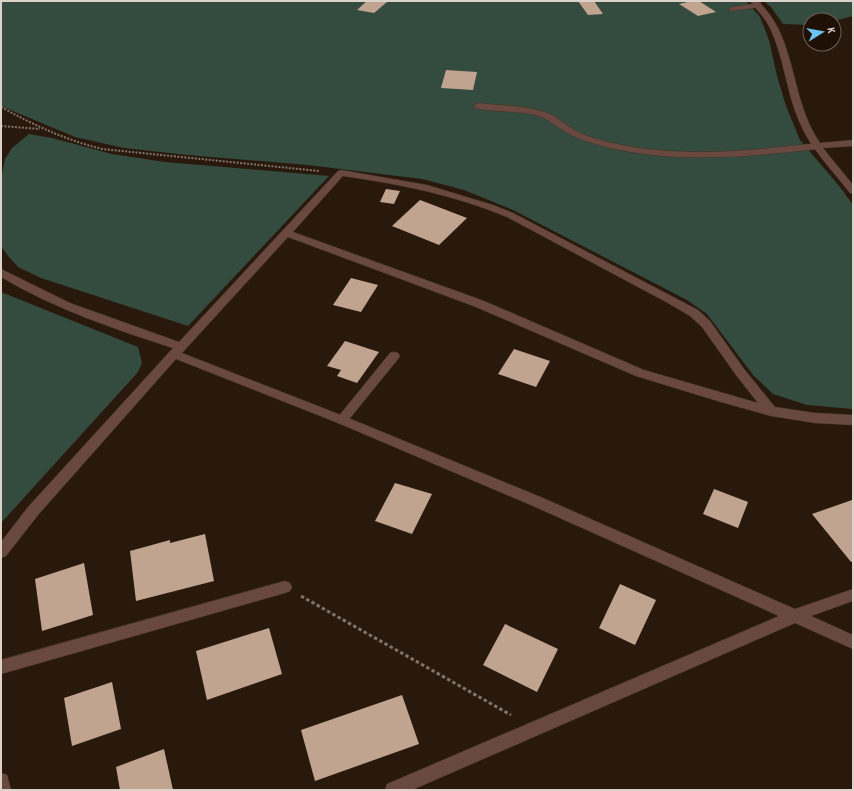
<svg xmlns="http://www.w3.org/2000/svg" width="854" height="791" viewBox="0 0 854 791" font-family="'Sofia Sans Condensed',sans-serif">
<rect width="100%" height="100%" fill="#29190d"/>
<g fill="#344b3f">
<path d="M1,1H746L760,17L769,40L777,76L786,106L800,140L840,187L853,205V409L807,405L773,394L753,375L707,314L687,300L513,210L464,190L422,179L308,165L188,155L124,148L75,137L1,106Z"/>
<path d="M764,1H853V16L834,21L810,20V25L783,24L771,7Z"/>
<path d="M29,134L52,138L112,154L165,162L329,176L188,326L41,278L18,267L8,256L1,246V179L5,159L12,148Z"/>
<path d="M1,292L138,347L142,363L138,372L1,523Z"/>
</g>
<g fill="#c1a490">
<path d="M367,1H382L387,2L374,13L357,10Z"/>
<path d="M578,1H594L603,14L588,15Z"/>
<path d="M692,1H699L716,12L698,16L679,4Z"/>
<path d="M446,70L477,72L473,90L441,88Z"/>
<path d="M386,189L400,191L394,204L380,202Z"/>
<path d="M420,200L467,218L439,245L392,226Z"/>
<path d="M351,278L378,285L361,312L333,305Z"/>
<path d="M345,341L379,352L357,383L337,376L341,370L327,366Z"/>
<path d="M514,349L550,361L536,387L498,374Z"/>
<path d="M395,483L432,494L412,534L375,521Z"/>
<path d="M714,489L748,502L738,528L703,514Z"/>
<path d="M852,500L853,501V561L851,562L812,514Z"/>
<path d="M205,534L214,581L136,601L130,551L170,540V543Z"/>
<path d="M84,563L93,615L42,631L35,579Z"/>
<path d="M620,584L656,600L635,645L599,628Z"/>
<path d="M505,624L558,649L537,692L483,665Z"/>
<path d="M269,628L282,674L207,700L196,651Z"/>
<path d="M112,682L121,729L72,746L64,698Z"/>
<path d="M402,695L419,744L315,781L301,730Z"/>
<path d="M164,749L173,790H120L116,767Z"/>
</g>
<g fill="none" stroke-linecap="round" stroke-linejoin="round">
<defs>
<g id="lane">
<path d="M758,3H761V7L732,11L728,9L732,7Z"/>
<path d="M478,103C502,106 528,105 550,114C557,117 563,123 570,127C580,134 592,138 604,141C674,159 747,151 818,143L823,146L818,149C744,157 668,165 595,144C584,141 574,137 564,131C554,125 547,118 535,115C516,110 495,113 475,108L474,106Z"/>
<path d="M394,352L398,353L400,356L398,359L346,423L342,425L338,423L336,420L338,417L390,353Z"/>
</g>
<g id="street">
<path d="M750,1H758C766,9 773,18 778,28C796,65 796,108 820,143L853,140V146L823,148L853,185V194L850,193C832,170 810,148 799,121C786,91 784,57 770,28C765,18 757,10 750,1Z"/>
<path d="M341,170L427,185L493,205L513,213L698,310L710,321L744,369L775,407L815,413L853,415V425L815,423L771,416L721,402L636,376L476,307L288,237L182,353L346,417L543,498L795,609L853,589V601L811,616L853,635V649L795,623L412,790H385L387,784L779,616L533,506L338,423L176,359L38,515L6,556L1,558V542L28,507L173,348C114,329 55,309 1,277V269L70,303L179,342L338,171ZM343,176C400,184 454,195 507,217L668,303L690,316L702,327L736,375L758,403L644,370L484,301L293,232Z"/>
<path d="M285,581L290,583L292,587L290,591L285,593L1,674V660Z"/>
<path d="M1,773L7,775L11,790H1Z"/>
</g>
</defs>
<use href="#lane" stroke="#423327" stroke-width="1"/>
<use href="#street" stroke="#423327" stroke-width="1"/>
<g stroke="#807369" stroke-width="2" stroke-dasharray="2 1.5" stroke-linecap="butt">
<path d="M1,107C36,126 63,139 102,149L319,171"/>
<path d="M1,126L40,129"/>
</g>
<path stroke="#807369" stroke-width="3" stroke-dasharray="3.5 2.5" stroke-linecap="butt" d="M301,596L511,715"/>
<use href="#lane" fill="#69493f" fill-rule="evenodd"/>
<use href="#street" fill="#69493f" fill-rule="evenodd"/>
</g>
<rect width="854" height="791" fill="none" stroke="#ddd2ca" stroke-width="4"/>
<g transform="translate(822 32) rotate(79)"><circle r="19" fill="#1f1005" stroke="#6b5e54"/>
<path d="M0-3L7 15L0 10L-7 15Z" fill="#6bc3f2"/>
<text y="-6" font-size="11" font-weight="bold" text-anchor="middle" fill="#ddd2ca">K</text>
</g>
</svg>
